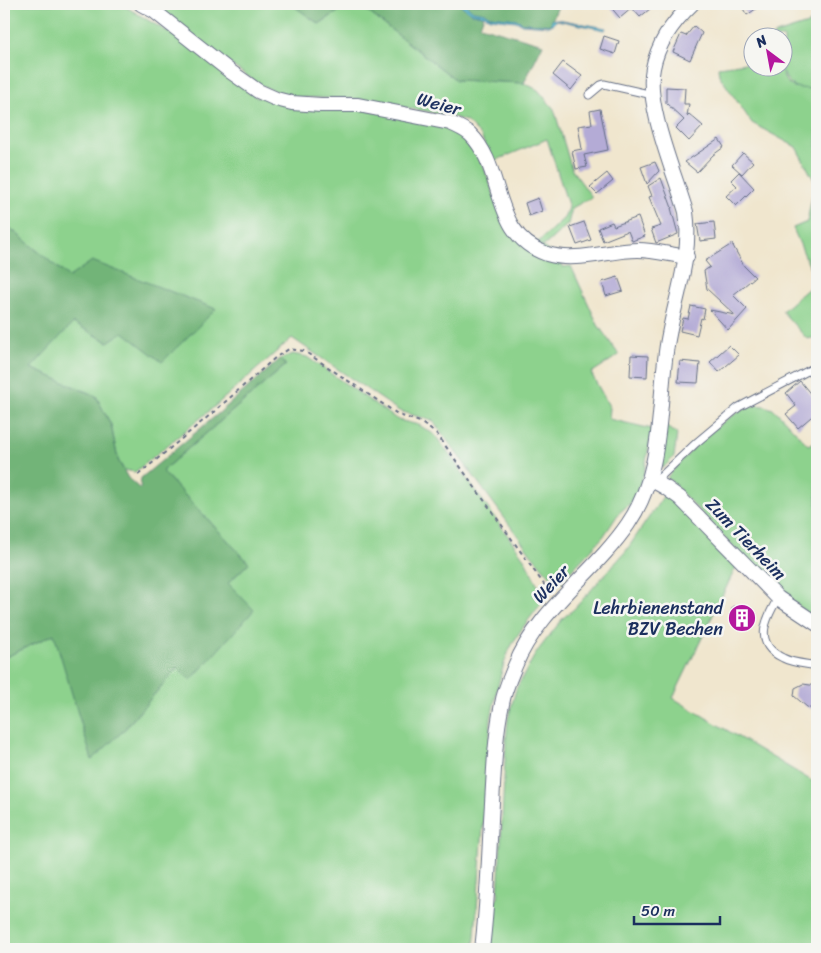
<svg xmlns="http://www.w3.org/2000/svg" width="821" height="953" viewBox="0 0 821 953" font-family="Sriracha,sans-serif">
<rect width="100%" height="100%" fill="#f6f6f2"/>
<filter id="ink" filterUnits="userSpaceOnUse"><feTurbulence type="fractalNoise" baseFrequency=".02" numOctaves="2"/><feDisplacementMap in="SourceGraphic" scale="10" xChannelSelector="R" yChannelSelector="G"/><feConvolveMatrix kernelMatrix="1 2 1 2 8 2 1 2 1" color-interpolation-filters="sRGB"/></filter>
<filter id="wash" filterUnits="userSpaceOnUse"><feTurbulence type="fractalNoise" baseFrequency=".0096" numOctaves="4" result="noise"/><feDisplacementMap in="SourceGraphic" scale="20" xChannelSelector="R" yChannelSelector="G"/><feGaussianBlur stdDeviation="1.12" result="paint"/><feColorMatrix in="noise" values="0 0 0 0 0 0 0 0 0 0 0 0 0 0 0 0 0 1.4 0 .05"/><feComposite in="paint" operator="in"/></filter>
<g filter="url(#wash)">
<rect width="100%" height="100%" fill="#f0e6ce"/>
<g fill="#8dd28d" stroke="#548076">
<path d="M4,4H121L178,38L256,97L370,110L448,126L465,136L481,159L501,214L561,261L563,267L571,266L598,325L619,355L591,373L610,408L609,419L652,429L644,473L633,501L619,513L603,537L558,585L531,554L433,421L399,411L292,338L214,407L135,472L124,470L118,460L111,425L96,396L30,368L73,322L108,342L69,277L4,223Z"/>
<path d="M151,4H291L319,24L350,4H358L456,80L524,83L538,90L554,109L572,170L592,197L572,208L568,224L544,246L537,243L564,218L569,208L547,139L492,162L481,136L466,121L446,115L359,99L292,97L262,86L234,67Z"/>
<path d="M817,21V89C812,88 809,89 805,89C792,89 784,79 782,68H784V38H771L776,34Z"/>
<path d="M753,62L754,68H763L765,70L781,68C786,93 799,86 817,90V337L807,339L782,311L816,282L793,228L807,222L815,182L796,147L752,123L719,75L718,67Z"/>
<path d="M293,354L307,357L398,420L419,425L435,435L524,558L545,599C531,617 514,636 506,658C499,678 495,699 491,719L474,949H4V658L54,634L123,731L177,668L191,679L228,583L249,563L162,471L285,366L280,359Z"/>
<path d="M755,405L765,406L775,410L808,445L817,441V620L764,579L667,477C691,451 720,416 755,405Z"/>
<path d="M665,425L677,434L674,457L663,468L660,463Z"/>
<path d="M664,495L681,505L737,565L673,698L817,784V944L812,949H489L493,903L498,898L506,740L508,719L516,689L536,653L563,618L574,609L626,551Z"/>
</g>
<g fill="#72b478" stroke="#46726b">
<path d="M291,4H350L319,24Z"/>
<path d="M358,4H459L472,13L484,15L480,26L543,44L524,83L456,80Z"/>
<path d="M464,4H572H559L550,25L523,23L516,19L490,16L485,13L473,11Z"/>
<path d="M4,223L69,277L92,261L216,309L162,362L123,332L108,342L73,323L31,368L96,396L111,425L118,460L128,478L140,489L141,478L219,413L280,359L286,365L162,471L249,563L228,583L254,610L191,680L177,668L123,731L92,760L54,634L4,658Z"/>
</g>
<path fill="#52bbcf" stroke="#367596" d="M459,4H464L473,11L485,13L490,16L516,19L523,23L550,25L552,20L557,19L606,28L605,30L557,20L550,26L522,24L516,21L490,18L484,15L472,13Z"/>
<g id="blocks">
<g fill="#b4abd6">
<path d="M608,4H656L640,17L632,8L620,18Z"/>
<path d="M740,4H763L747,15Z"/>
<path d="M694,26L702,33L690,60L673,52L681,34L686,36Z"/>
<path d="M604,36L619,41L615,54L600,49Z"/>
<path d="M563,62L582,76L571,90L553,75Z"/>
<path d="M666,87L685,88L684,104H689L687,116L689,114L703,126L689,141L676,128L684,120L666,103Z"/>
<path d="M600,109L608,150L584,155L587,167L576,169L572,151L582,149L578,126L592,124L590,111Z"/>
<path d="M719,139L724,147L713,155L697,172L685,162Z"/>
<path d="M743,153L753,162L742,174L732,165Z"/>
<path d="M655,162L659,171L647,184L641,167Z"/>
<path d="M739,172L754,188L736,206L726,196L737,186L731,180Z"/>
<path d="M607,173L613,181L597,194L590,187Z"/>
<path d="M661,178L672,208H671L678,234L656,243L651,229L661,226L649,197L652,196L648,186Z"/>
<path d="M538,198L542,211L529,216L525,203Z"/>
<path d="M638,217L645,236L632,241L628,231L603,241L598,228L612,222L614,226Z"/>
<path d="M584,222L591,240L577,245L570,227Z"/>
<path d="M714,222L716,239L700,241L697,224Z"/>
<path d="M732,244L744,266L755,277L733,295L747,309L728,330L710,310L735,315L707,289L704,271L710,267L705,261Z"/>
<path d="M618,277L623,291L606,296L602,282Z"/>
<path d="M691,306L705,309L703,319L701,318L697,335L680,331L683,318L688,319Z"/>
<path d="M729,345L739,355L719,372L710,362Z"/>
<path d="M631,355L648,356L647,377L630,376Z"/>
<path d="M680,361L700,363L698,383L678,382Z"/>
<path d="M800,381L817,402V412L798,428L786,414L796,406L786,393Z"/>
<path d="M733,606L751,612L746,627L736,624L738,619L730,616Z"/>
<path d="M803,684L817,686V711L807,707L794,696L795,688Z"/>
</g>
</g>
</g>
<g filter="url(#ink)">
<use href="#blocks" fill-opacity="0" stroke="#666f85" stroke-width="1"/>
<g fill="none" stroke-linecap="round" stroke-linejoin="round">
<defs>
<g id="service">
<path d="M589,95L601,85L604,84L653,95"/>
<path d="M656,481L696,443L739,407L817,366"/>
<path d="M778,598C765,620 753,644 783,658C792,663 807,664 817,666"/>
</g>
<g id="minor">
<path d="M141,4L154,11L231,72L258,91L276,99L292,103L321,105H358L450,123C457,126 464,129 470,134C506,169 490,235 547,254C577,263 608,250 638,250C654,250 671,255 687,257"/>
<path d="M650,479L666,488L680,498L778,598L817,624"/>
<path d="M482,949C488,901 489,851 492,803C494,770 495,736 502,704C504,691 510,678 515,666C538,609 594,574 628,524C663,473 658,411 666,352C672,305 693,259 686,212C675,174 645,105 653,68C658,42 673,22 692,4"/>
</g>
</defs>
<use href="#service" stroke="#666f85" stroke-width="9"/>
<use href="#minor" stroke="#666f85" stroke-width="16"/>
<path stroke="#666f85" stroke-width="2" stroke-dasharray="4 4" stroke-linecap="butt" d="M138,475L216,410L276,357L289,349L304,351L399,415L420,422L437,434L550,593"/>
<use href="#service" stroke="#fff" stroke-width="7"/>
<use href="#minor" stroke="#fff" stroke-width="14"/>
</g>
</g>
<defs>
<symbol id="building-disc" viewBox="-11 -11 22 22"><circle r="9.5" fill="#b5179e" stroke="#f6f6f2"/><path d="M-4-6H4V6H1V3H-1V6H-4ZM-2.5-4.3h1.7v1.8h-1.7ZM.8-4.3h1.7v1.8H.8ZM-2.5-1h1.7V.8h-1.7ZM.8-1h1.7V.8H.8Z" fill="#fff"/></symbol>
</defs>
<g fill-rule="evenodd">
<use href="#building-disc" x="726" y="602" width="32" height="32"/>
</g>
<g text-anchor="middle" stroke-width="5" stroke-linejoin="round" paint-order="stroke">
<g font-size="18" fill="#1b2f5e" stroke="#f6f6f2">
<text transform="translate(439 104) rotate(15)" y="6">Weier</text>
<text transform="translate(746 539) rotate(46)" y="6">Zum Tierheim</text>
<text transform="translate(551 584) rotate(-47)" y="6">Weier</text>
</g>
<g font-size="18" fill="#1b2f5e" stroke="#f6f6f2" text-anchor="end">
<text x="723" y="614">Lehrbienenstand<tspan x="723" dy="21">BZV Bechen</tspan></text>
</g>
</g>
<rect width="821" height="953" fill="none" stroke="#f6f6f2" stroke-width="20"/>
<g transform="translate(768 52) rotate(328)"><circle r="24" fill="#f6f6f2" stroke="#9ea6b7"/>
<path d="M0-4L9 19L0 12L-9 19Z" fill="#b5179e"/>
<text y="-8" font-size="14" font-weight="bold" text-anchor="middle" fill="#1b2f5e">N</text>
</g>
<path d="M634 916v8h86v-8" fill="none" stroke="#1b2f5e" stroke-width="2.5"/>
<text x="641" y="916" font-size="15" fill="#1b2f5e" stroke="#f6f6f2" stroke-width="4" paint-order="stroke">50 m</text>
</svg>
